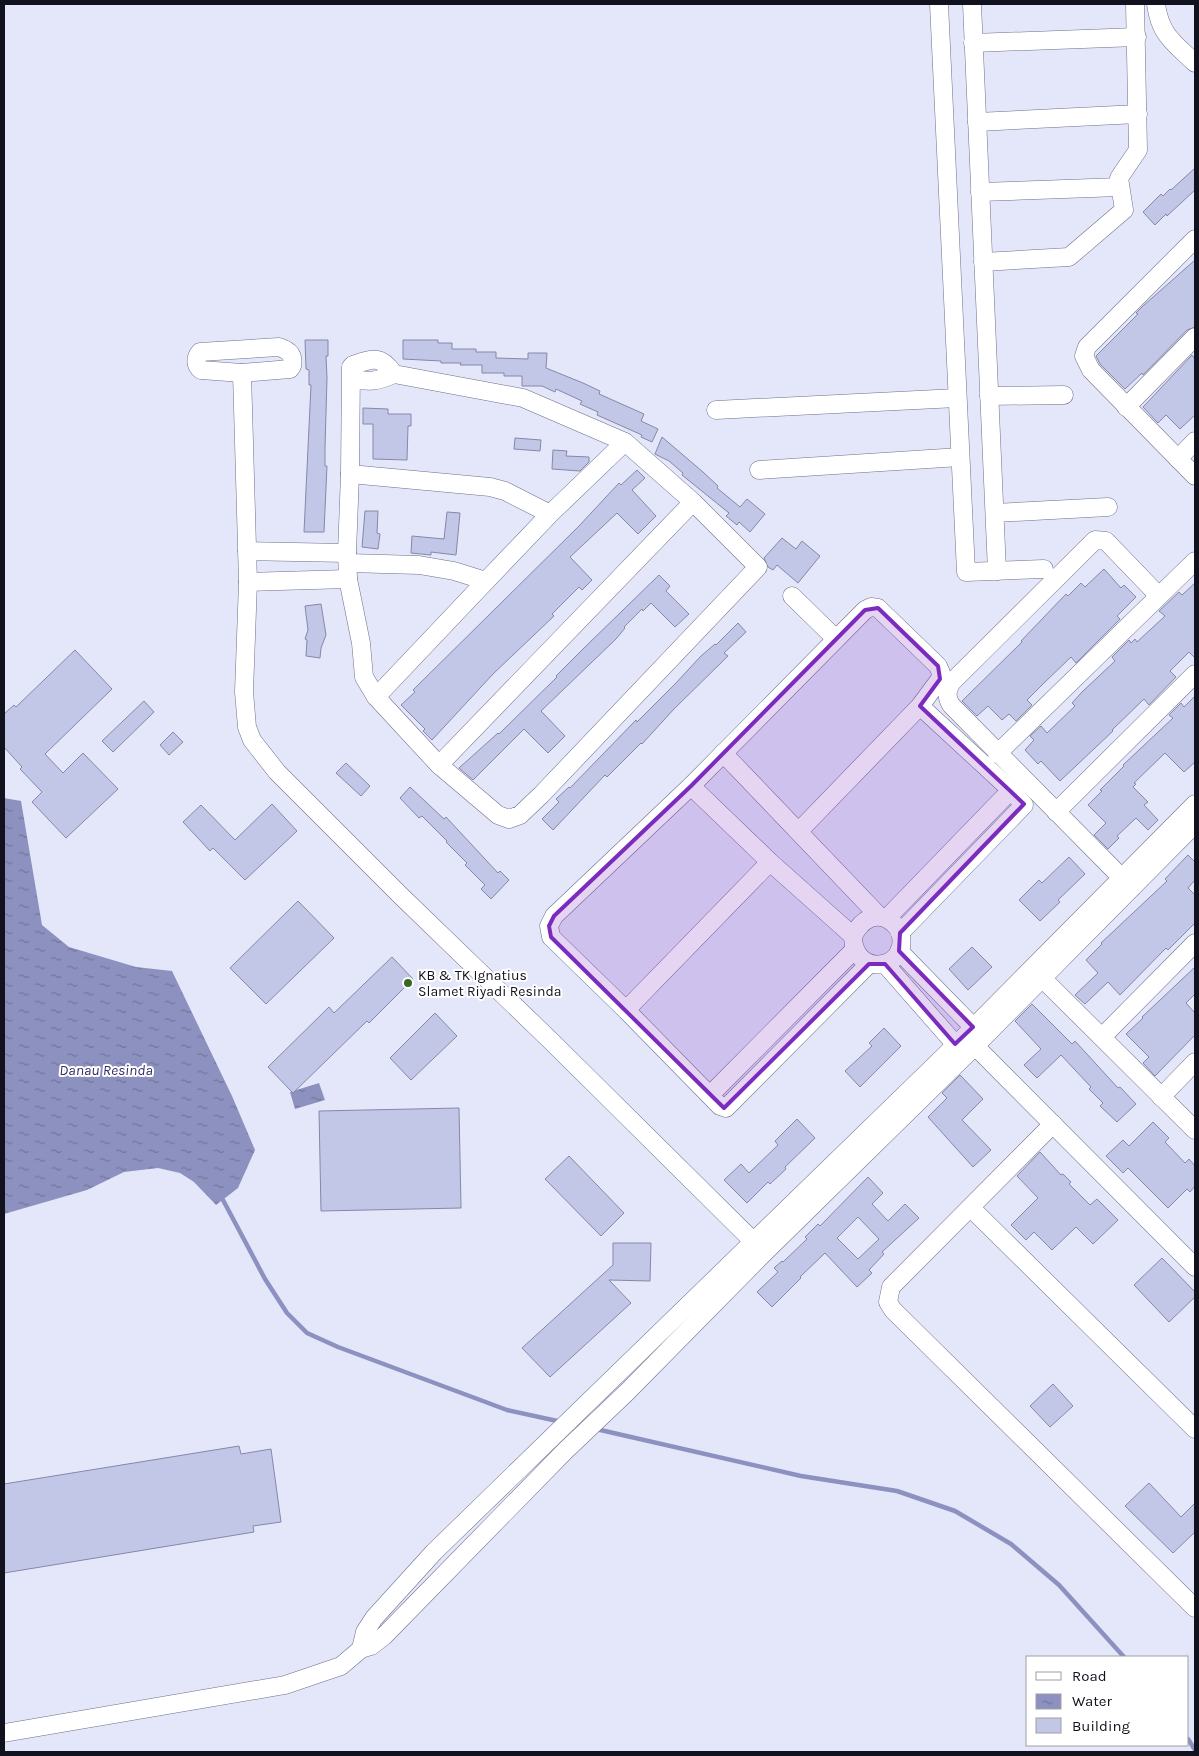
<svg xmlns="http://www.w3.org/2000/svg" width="1199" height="1756" viewBox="0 0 1199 1756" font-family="Karla,sans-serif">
<defs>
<pattern id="water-ripples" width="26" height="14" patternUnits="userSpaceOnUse" patternTransform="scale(1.25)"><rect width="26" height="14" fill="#8d91c0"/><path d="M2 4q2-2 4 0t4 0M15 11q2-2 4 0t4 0" fill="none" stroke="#72759b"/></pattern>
</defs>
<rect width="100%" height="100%" fill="#e4e7fa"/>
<g fill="url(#water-ripples)">
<path d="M4,798L21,801L42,925L69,947L136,967L172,971L232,1096L255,1150L238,1188L216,1205L194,1182L180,1173L158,1168L124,1172L87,1190L4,1214Z"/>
<path d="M319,1083L325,1100L295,1109L290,1092Z"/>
</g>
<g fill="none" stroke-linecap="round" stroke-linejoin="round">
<g stroke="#8d91c0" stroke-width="4.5">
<path d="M223,1200L265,1279L287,1313L307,1333L338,1347L507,1410L562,1422"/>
<path d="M596,1429L801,1476L897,1491L955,1511L1011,1544L1059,1585L1124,1657"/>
<path d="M1188,1739L1195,1750"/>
</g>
</g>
<g fill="#c3c7e7" stroke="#8588a6" fill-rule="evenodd">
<path d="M1195,168V190L1167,216L1166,214L1155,225L1143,212L1161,194L1163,196L1170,189L1171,190Z"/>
<path d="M1195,260V327L1187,330L1143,375L1142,373L1125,389L1100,364L1096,356L1138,314L1136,313L1143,306Z"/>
<path d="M305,340H328V356H326L327,378L325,448V466H327L324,532H304L311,385H309V370L306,369Z"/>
<path d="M403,340H438V343H452V349H476V352H496V358L528,359V353H547L546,368L583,383L600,391L599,394L644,414L641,421L658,429L652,442L641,437L642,435L597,415L598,412L580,404L582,401L556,389L555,392L542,386H522V376H504V373H482V365H460L461,363H441V361L403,359Z"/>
<path d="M1192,355L1195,359V415L1180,429L1166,415L1158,423L1143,407Z"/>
<path d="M363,408L388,409V414H411V426H408L407,460L373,459V424H363Z"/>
<path d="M662,437L703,472L718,486L717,488L740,507L747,499L765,514L750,532L739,522L737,525L726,516L729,513L682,475L683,473L669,461L655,454Z"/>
<path d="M515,438L541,440L540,451L514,449Z"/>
<path d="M553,450L567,451L566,456L589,457V462L580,471L552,469Z"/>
<path d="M637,470L645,478L632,490L656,516L638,534L617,513L570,557L592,580L582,590L579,587L552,614L554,616L493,674L432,740L423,731L425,729L401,705L415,692L413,690L579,526L619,483L621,485Z"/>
<path d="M365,511H378L377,533L380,534L378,549L362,547Z"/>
<path d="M447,512L460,513L456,555L431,552V555L411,553L412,536L444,539Z"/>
<path d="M782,538L796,549L802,541L820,556L798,583L777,565L773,570L768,567L764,558Z"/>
<path d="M1104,569L1121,588L1124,585L1136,597L1117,616L1120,619L1076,663L1071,657L1044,683L1027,700L1032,705L1016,721L1009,714L1002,720L988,706L977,716L962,701L1022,642L1021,641L1066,594L1068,596L1081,583L1085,587Z"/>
<path d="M659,575L670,586L666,591L689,614L675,627L651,603L643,611L642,609L624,627L625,628L616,639L541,711L565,736L548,753L524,729L473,780L459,768L498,733L499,734L557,677L556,676L584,648Z"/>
<path d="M1195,583V658L1189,652L1170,671L1176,677L1149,705L1144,699L1112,730L1113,731L1060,781L1041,761L1038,764L1025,750L1034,740L1030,736L1041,726L1047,733L1075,706L1072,703L1082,692L1115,661L1112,657L1129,640L1131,643L1135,639L1137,642L1165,616L1159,611L1179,592L1182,595Z"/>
<path d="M321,604L326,635L321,648L320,658L306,656L307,640L305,639L308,630L305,606Z"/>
<path d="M738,623L746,632L724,653L728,656L674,709L642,744L641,743L607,777L605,775L553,830L542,819L559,802L556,799L569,787L570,788L636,720L637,722L675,684L701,656L715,644L716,645Z"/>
<path d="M75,650L112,689L45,754L63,773L83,753L118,789L66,838L32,802L42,792L20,769L22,767L4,747V714L14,705L16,707Z"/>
<path d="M1195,696V762L1184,772L1165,753L1134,783L1136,784L1133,787L1148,802L1144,805L1158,820L1148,830L1136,818L1117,836L1119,838L1108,849L1094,835L1106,823L1088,805L1102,791L1100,790L1124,766L1123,765L1173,718L1169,715L1181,703L1184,707Z"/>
<path d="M144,701L154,712L113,752L102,741Z"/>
<path d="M173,732L183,742L169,755L160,745Z"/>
<path d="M346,763L370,786L361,796L336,773Z"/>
<path d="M410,787L444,819L446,817L498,873L500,871L509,880L491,899L481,889L485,885L465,865L467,863L446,842L447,841L422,816L419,818L400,798Z"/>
<path d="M272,804L297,831L245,880L213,848L210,851L183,822L201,805L235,840Z"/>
<path d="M1188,855L1195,862V880L1188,888L1195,895V923L1168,950L1166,948L1120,995L1108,982L1085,1004L1075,995L1098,973L1086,960L1102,944L1101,943L1167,881L1165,879Z"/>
<path d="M1069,857L1085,874L1058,900L1060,902L1040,921L1019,900L1039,880L1042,883Z"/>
<path d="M298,901L334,938L266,1004L230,968Z"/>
<path d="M972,947L992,967L968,990L949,969Z"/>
<path d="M392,957L413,979L369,1023L367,1021L293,1093L268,1067L329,1007L334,1013Z"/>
<path d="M1195,967V994L1186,1003L1195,1013V1035L1155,1076L1143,1063L1149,1057L1126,1034L1143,1018L1142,1017Z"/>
<path d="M1032,1004L1072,1044L1075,1041L1118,1088L1120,1087L1136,1104L1117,1122L1100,1106L1103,1103L1089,1089L1091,1087L1061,1055L1037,1078L1024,1065L1041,1049L1015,1021Z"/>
<path d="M435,1013L457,1036L411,1080L390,1058Z"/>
<path d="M884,1028L901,1046L860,1087L845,1071L872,1046L869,1043Z"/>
<path d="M960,1075L983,1099L962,1120L991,1150L973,1167L928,1117L947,1098L942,1093Z"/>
<path d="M459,1108L461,1208L321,1211L319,1111Z"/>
<path d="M797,1119L815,1138L785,1167L786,1169L770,1184L768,1182L747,1203L724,1180L741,1164L749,1173L778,1145L775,1141Z"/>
<path d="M1153,1122L1169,1138L1165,1142L1185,1163L1189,1159L1195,1166V1186L1190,1192L1187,1189L1168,1208L1128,1168L1123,1173L1106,1156L1123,1140L1129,1146Z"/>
<path d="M1040,1152L1061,1175L1063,1174L1071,1182L1069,1184L1090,1205L1097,1199L1118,1220L1093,1244L1076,1227L1052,1250L1034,1232L1026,1240L1011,1225L1038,1198L1017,1176Z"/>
<path d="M569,1156L624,1213L601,1236L545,1179Z"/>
<path d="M868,1177L883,1193L872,1204L888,1221L905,1204L919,1218L882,1252L884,1254L869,1270L872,1273L857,1287L825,1253L800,1277L801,1278L772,1307L757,1292L778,1272L774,1268L782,1261L783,1262L807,1239L805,1237L818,1224L820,1226ZM858,1217L879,1239L858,1259L837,1238Z"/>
<path d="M613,1243H651L650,1281L609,1280L631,1303L550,1377L522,1348L613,1265Z"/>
<path d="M1162,1258L1195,1292V1297L1169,1322L1134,1285Z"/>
<path d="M1053,1384L1073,1406L1050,1427L1030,1406Z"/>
<path d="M239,1446L241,1454L271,1449L281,1522L253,1526L254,1532L4,1573V1484Z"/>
<path d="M1149,1483L1181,1517L1195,1503V1532L1173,1553L1125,1506Z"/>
</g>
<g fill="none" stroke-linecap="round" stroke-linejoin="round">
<defs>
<g id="minor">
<path d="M939,4L966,572L1044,569"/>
<path d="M972,4L997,571"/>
<path d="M1156,4C1160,35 1174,43 1195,63"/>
<path d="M973,43L1137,37"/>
<path d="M977,122L1138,114"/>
<path d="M980,192L1120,187"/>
<path d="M1195,239L1087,347L1084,356L1091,370L1195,476"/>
<path d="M983,262L1069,257L1124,210L1119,178L1138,150L1135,4"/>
<path d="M279,347C290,351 294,355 292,366L290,369L242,373L201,370C195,365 195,358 200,352Z"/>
<path d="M242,373L248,582L244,692L247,727L252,740L277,772L399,894L552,1042L762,1250"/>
<path d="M351,378C367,383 379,381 394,374L523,398L625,442L693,502L758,567L541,795L520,815L509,819L498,815L439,765L376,697L364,677L361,643L348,579L347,553L350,474L351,367L353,365C373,358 381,355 394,374"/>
<path d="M989,396L1064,395"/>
<path d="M1126,407L1195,337"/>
<path d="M716,410L957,398"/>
<path d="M1178,459L1195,441"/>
<path d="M759,470L960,457"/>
<path d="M350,474L490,487L505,491L550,514"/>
<path d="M995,513L1108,507"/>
<path d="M247,551L347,553"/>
<path d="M348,563L419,565L454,571L486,581L550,514L625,442"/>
<path d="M248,582L348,579"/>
<path d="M792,596L836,639"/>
<path d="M376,697L486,581"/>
<path d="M723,753L879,916"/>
<path d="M997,754L1195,561"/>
<path d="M439,765L693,502"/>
<path d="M691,786L770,862L853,936C853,977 907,971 901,936C900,931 897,926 893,923C877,909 861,920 853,936"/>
<path d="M1056,812L1195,674"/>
<path d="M799,831L920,706L940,679L941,673L938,666L878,608L871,607L865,610L691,786L554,916L549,926L551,937L626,1010L720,1106L726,1108L869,964"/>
<path d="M1121,877L951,705C946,696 947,692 951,683L1095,540L1106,541L1159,596"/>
<path d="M887,918L1011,790"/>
<path d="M900,933L1024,805L1011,790L920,706"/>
<path d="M899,951L981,1035"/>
<path d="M885,964L963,1053"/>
<path d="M1042,978L1195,1130"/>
<path d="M626,1010L770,862"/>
<path d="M1102,1037L1195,943"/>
<path d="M975,1046L1195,1267"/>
<path d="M710,1095L854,950"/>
<path d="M1161,1097L1195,1062"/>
<path d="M1053,1124L891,1287L888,1302L893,1310L1195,1608"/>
<path d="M971,1208L1195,1429"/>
<path d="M361,1649L365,1632L374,1618L434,1552L965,1036L1195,804"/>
<path d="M4,1733L285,1685L341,1666L361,1649L371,1646L384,1636L565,1451L627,1392L764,1253L975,1046L1195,824"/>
</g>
</defs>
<use href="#minor" stroke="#6c6f8b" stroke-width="19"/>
<use href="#minor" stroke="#fff" stroke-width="18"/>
</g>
<path fill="#7b2cbf" fill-opacity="0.2" stroke="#7b2cbf" stroke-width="4" stroke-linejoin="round" d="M878,608L938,666L940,679L920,706L1024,804L900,933L899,951L973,1027L955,1044L885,964H869L724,1108L551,937L549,926L554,916L691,786L865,610Z"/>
<circle fill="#3a6623" stroke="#fff" stroke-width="2" cx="408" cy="983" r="5"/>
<g text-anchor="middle" stroke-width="4" stroke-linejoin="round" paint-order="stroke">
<g font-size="14" fill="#11121d" stroke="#fff" text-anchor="start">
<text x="418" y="980">KB &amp; TK Ignatius<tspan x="418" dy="16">Slamet Riyadi Resinda</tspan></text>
</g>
<g font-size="15" font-style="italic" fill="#2f2e69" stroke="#fff">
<text x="106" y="1075">Danau Resinda</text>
</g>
</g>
<rect width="1199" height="1756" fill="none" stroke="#11121d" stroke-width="10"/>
<rect x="1026" y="1656" width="162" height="90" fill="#ffffff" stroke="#a0a0a5"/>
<rect x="1036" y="1672" width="25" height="8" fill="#ffffff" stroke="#a0a0a5"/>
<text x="1072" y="1681" font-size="15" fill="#11121d">Road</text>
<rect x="1036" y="1694" width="25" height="15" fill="url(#water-ripples)" stroke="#a0a0a5"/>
<text x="1072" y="1706" font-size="15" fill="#11121d">Water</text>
<rect x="1036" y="1718" width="25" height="15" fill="#c3c7e7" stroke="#a0a0a5"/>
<text x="1072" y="1731" font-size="15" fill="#11121d">Building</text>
</svg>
